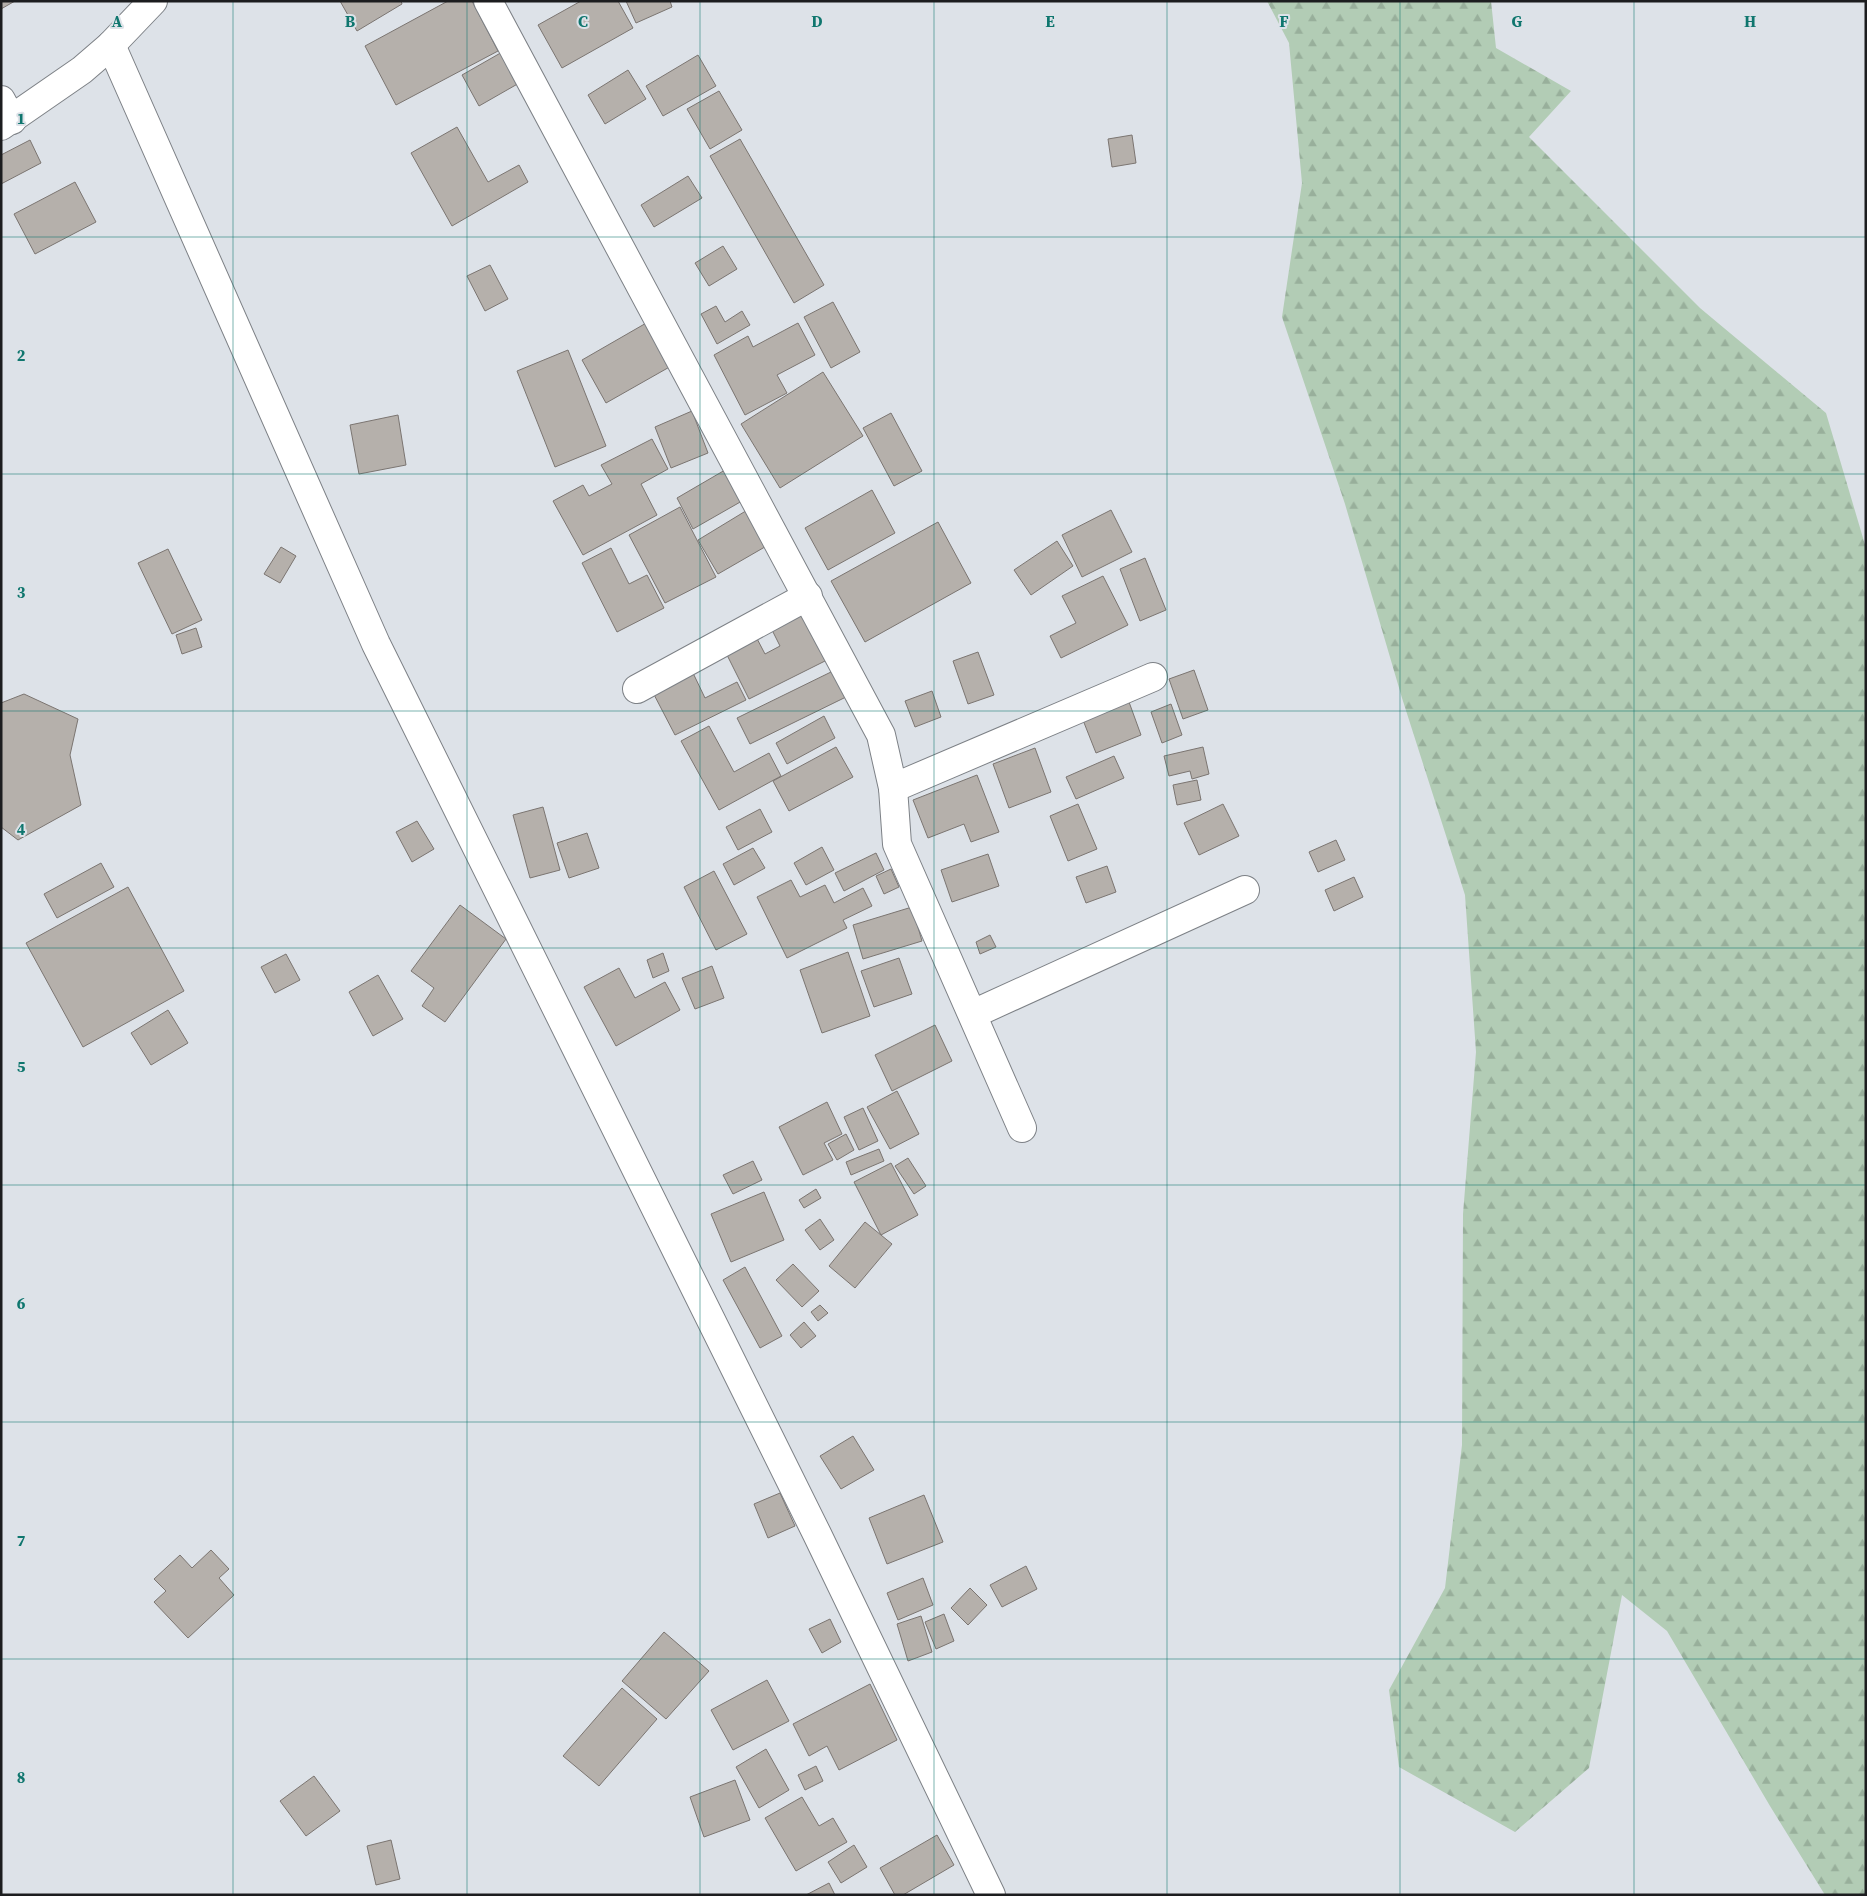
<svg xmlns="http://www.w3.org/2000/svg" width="1867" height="1896" viewBox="0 0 1867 1896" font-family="'Source Serif 4',serif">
<defs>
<pattern id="forest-firs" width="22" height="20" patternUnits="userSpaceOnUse" patternTransform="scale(1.25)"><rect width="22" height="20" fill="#b2ccb5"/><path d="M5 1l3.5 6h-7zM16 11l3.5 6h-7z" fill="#98af9b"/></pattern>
</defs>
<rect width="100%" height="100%" fill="#dde2e8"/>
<path fill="url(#forest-firs)" d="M1267,1H1491L1496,48L1571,91L1529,137L1700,308L1826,413L1866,548V1895H1825L1770,1806L1667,1631L1622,1595L1589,1768L1515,1832L1399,1767L1389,1690L1445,1588L1462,1445L1463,1214L1476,1052L1465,895L1402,698L1345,504L1282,317L1302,183L1289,43Z"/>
<g fill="#b5b0ab" stroke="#7b7571">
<path d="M1,1H15L1,9Z"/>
<path d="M340,1H401L402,4L357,31Z"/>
<path d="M448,1H472L498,51L396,105L365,46Z"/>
<path d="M581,1H618L633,28L562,68L538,25Z"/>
<path d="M626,1H670L672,7L636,23Z"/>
<path d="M504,51L521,82L479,106L462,75Z"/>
<path d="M698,55L716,86L663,116L646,86Z"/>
<path d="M628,70L646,99L605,124L588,95Z"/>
<path d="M719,91L742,130L710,149L687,109Z"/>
<path d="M457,127L488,182L519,165L528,182L452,226L411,153Z"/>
<path d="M1132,135L1136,163L1112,167L1108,139Z"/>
<path d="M740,139L824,285L794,303L710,156Z"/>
<path d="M30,140L41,163L1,184V155Z"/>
<path d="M688,176L702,198L654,227L641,205Z"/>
<path d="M75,182L96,222L35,254L14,214Z"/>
<path d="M723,246L737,269L709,286L695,263Z"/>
<path d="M490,265L508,299L485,311L467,276Z"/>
<path d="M833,302L860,352L831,368L804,317Z"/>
<path d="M716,306L725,322L742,311L750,325L717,344L701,314Z"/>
<path d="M648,322L673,365L606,403L582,360Z"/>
<path d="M798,323L815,355L777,375L787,393L745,415L714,355L748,336L753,347Z"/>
<path d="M568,350L606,446L555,467L517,371Z"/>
<path d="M823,372L863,436L780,488L741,424Z"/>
<path d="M692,411L708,453L671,468L655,427Z"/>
<path d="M891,413L922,471L894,486L863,428Z"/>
<path d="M398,415L406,465L359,474L350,425Z"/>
<path d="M652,439L668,469L641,484L657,515L583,555L553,501L583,485L589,496L612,484L601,465Z"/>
<path d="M725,470L742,501L693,529L677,498Z"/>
<path d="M872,490L895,533L828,570L805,528Z"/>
<path d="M680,507L716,577L665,603L629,535Z"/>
<path d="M749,509L770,544L718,574L698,540Z"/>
<path d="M1111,510L1132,552L1082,577L1062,535Z"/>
<path d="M938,522L971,583L865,642L831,581Z"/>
<path d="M1057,541L1073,566L1031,595L1014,570Z"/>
<path d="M281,547L296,556L280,583L264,574Z"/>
<path d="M611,548L629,584L647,575L664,608L617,632L582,563Z"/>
<path d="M168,549L202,620L172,634L138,563Z"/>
<path d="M1145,558L1166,610L1140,621L1120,569Z"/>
<path d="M1103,576L1128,625L1061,658L1050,636L1076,623L1062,596Z"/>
<path d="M805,604L831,658L749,699L727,655L753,631L765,654L780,646L768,622Z"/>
<path d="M196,628L202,647L182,654L176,635Z"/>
<path d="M978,652L994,695L968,704L953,661Z"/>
<path d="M1194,670L1208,710L1183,719L1169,679Z"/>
<path d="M833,671L846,697L750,744L737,718Z"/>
<path d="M693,673L705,698L737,682L746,700L675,735L649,685Z"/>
<path d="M932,691L941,717L915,727L905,701Z"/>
<path d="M1125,691L1141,735L1096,753L1079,710Z"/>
<path d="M24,694L78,719L70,755L81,805L18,840L1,827V703Z"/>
<path d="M1171,704L1182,735L1162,743L1151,712Z"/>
<path d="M824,716L835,738L787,764L776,743Z"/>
<path d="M709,726L734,772L769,753L781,776L719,810L681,741Z"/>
<path d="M836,747L853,777L789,811L773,781Z"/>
<path d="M1203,747L1209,774L1192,779L1190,771L1169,776L1164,756Z"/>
<path d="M1035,748L1051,792L1009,808L993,764Z"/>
<path d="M1114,756L1124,778L1076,799L1066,777Z"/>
<path d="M977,775L999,832L971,842L964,824L928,838L913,800Z"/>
<path d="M1197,780L1201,800L1177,805L1173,785Z"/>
<path d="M1078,804L1097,849L1068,861L1050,816Z"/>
<path d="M1223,804L1239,836L1199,855L1184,823Z"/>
<path d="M543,807L560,870L530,878L513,815Z"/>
<path d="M760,809L772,832L738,850L726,827Z"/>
<path d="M417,821L434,849L412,862L396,832Z"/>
<path d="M587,833L599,868L569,878L557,843Z"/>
<path d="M1336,840L1345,860L1318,872L1309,852Z"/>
<path d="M822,847L834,870L806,885L794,863Z"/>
<path d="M753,848L765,868L734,885L723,864Z"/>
<path d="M876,853L884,870L844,891L835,873Z"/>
<path d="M988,854L999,886L952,902L941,870Z"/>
<path d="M101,863L114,887L57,918L44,894Z"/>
<path d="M1107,866L1116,892L1086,903L1076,877Z"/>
<path d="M891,869L899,887L884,894L876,876Z"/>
<path d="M714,871L747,934L716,950L684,887Z"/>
<path d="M1354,877L1363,897L1334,911L1325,890Z"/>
<path d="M791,880L800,897L825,885L834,903L863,888L872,906L843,920L847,928L787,958L757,897Z"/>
<path d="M128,887L184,991L83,1047L26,943Z"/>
<path d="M460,905L506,939L445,1022L422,1006L434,988L411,971Z"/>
<path d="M912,907L922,941L863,959L853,925Z"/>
<path d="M990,935L996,947L980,954L976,942Z"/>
<path d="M848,952L870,1016L822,1033L800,970Z"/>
<path d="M663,953L669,971L653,978L647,960Z"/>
<path d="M286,954L300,980L275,993L261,967Z"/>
<path d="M899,958L912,994L874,1007L861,971Z"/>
<path d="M712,966L724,998L695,1009L682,978Z"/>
<path d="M619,968L635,998L665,982L680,1010L616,1046L584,987Z"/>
<path d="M378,975L403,1019L373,1036L349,992Z"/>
<path d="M168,1010L188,1043L151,1065L131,1033Z"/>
<path d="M935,1025L952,1061L892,1091L875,1055Z"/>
<path d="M897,1091L919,1134L890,1149L867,1107Z"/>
<path d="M827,1102L842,1134L824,1143L833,1160L803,1175L779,1127Z"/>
<path d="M863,1108L878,1141L859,1150L844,1117Z"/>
<path d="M846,1134L854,1150L837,1160L828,1144Z"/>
<path d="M879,1149L884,1161L851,1175L846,1162Z"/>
<path d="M908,1158L926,1186L914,1194L895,1166Z"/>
<path d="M753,1161L762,1180L733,1194L723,1175Z"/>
<path d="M891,1163L918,1215L881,1235L854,1182Z"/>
<path d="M816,1189L821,1198L804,1208L799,1200Z"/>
<path d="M764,1192L784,1240L731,1262L711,1214Z"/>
<path d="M820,1219L834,1240L820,1250L805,1230Z"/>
<path d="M865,1222L892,1244L855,1288L829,1266Z"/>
<path d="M793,1264L819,1291L802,1307L776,1280Z"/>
<path d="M745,1267L782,1336L760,1348L723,1280Z"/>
<path d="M820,1305L828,1313L818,1321L811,1312Z"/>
<path d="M804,1322L816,1336L801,1348L790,1335Z"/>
<path d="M853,1436L874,1470L841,1489L820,1456Z"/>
<path d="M780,1493L795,1526L768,1538L754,1504Z"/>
<path d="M924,1495L943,1542L887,1564L869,1518Z"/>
<path d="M211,1550L229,1569L219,1578L234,1595L188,1638L154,1602L166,1591L154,1579L180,1555L192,1568Z"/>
<path d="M1026,1566L1037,1589L1002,1607L990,1585Z"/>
<path d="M923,1578L933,1605L898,1620L887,1593Z"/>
<path d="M970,1588L987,1605L968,1625L951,1608Z"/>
<path d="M944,1614L954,1641L936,1649L925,1622Z"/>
<path d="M921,1616L932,1652L908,1661L897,1624Z"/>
<path d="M830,1619L841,1642L822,1653L809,1629Z"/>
<path d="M664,1632L709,1671L666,1719L622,1681Z"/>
<path d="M767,1680L789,1721L733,1750L711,1710Z"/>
<path d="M870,1684L897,1740L839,1770L827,1746L809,1756L793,1724Z"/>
<path d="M622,1688L657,1719L599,1786L563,1756Z"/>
<path d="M766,1749L789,1790L759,1808L736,1767Z"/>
<path d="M816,1766L823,1781L805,1790L798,1775Z"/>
<path d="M314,1776L340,1811L306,1836L280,1801Z"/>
<path d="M735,1780L750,1820L704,1837L690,1797Z"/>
<path d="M802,1797L819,1826L833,1818L847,1842L796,1871L765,1818Z"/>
<path d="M937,1835L954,1865L903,1895H895L880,1868Z"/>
<path d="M391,1840L400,1879L376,1885L367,1846Z"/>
<path d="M854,1845L867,1867L841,1883L828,1862Z"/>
<path d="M829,1883L835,1895H806Z"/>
</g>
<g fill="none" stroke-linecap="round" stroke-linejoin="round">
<defs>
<g id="minor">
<path d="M488,1L881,735L893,788L897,844L1022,1128"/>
<path d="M111,45L376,644L817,1534L991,1895"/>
<path d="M1,100L12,120"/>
<path d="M1,126L82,70L111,45L153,1"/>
<path d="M637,689L808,596"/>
<path d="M893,788L1153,677"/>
<path d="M973,1014L1245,890"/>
</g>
</defs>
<use href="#minor" stroke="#7d8186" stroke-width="30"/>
<use href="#minor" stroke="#fff" stroke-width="28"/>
</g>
<path fill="none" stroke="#0f766e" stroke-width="1" stroke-opacity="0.55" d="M233,1V1895M467,1V1895M700,1V1895M934,1V1895M1167,1V1895M1400,1V1895M1634,1V1895M1,237H1866M1,474H1866M1,711H1866M1,948H1866M1,1185H1866M1,1422H1866M1,1659H1866"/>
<g font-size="16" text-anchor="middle" font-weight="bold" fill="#0f766e" stroke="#dde2e8" stroke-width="4" stroke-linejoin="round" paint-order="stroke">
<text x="117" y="27">A</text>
<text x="350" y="27">B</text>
<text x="583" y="27">C</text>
<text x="817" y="27">D</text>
<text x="1050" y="27">E</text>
<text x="1284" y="27">F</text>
<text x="1517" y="27">G</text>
<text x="1750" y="27">H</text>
<text x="21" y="124">1</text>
<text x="21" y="361">2</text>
<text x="21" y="598">3</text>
<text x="21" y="835">4</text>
<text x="21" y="1072">5</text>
<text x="21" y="1309">6</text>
<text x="21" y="1546">7</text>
<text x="21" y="1783">8</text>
</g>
<rect width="1867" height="1896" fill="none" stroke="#1c1d1f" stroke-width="5"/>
</svg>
